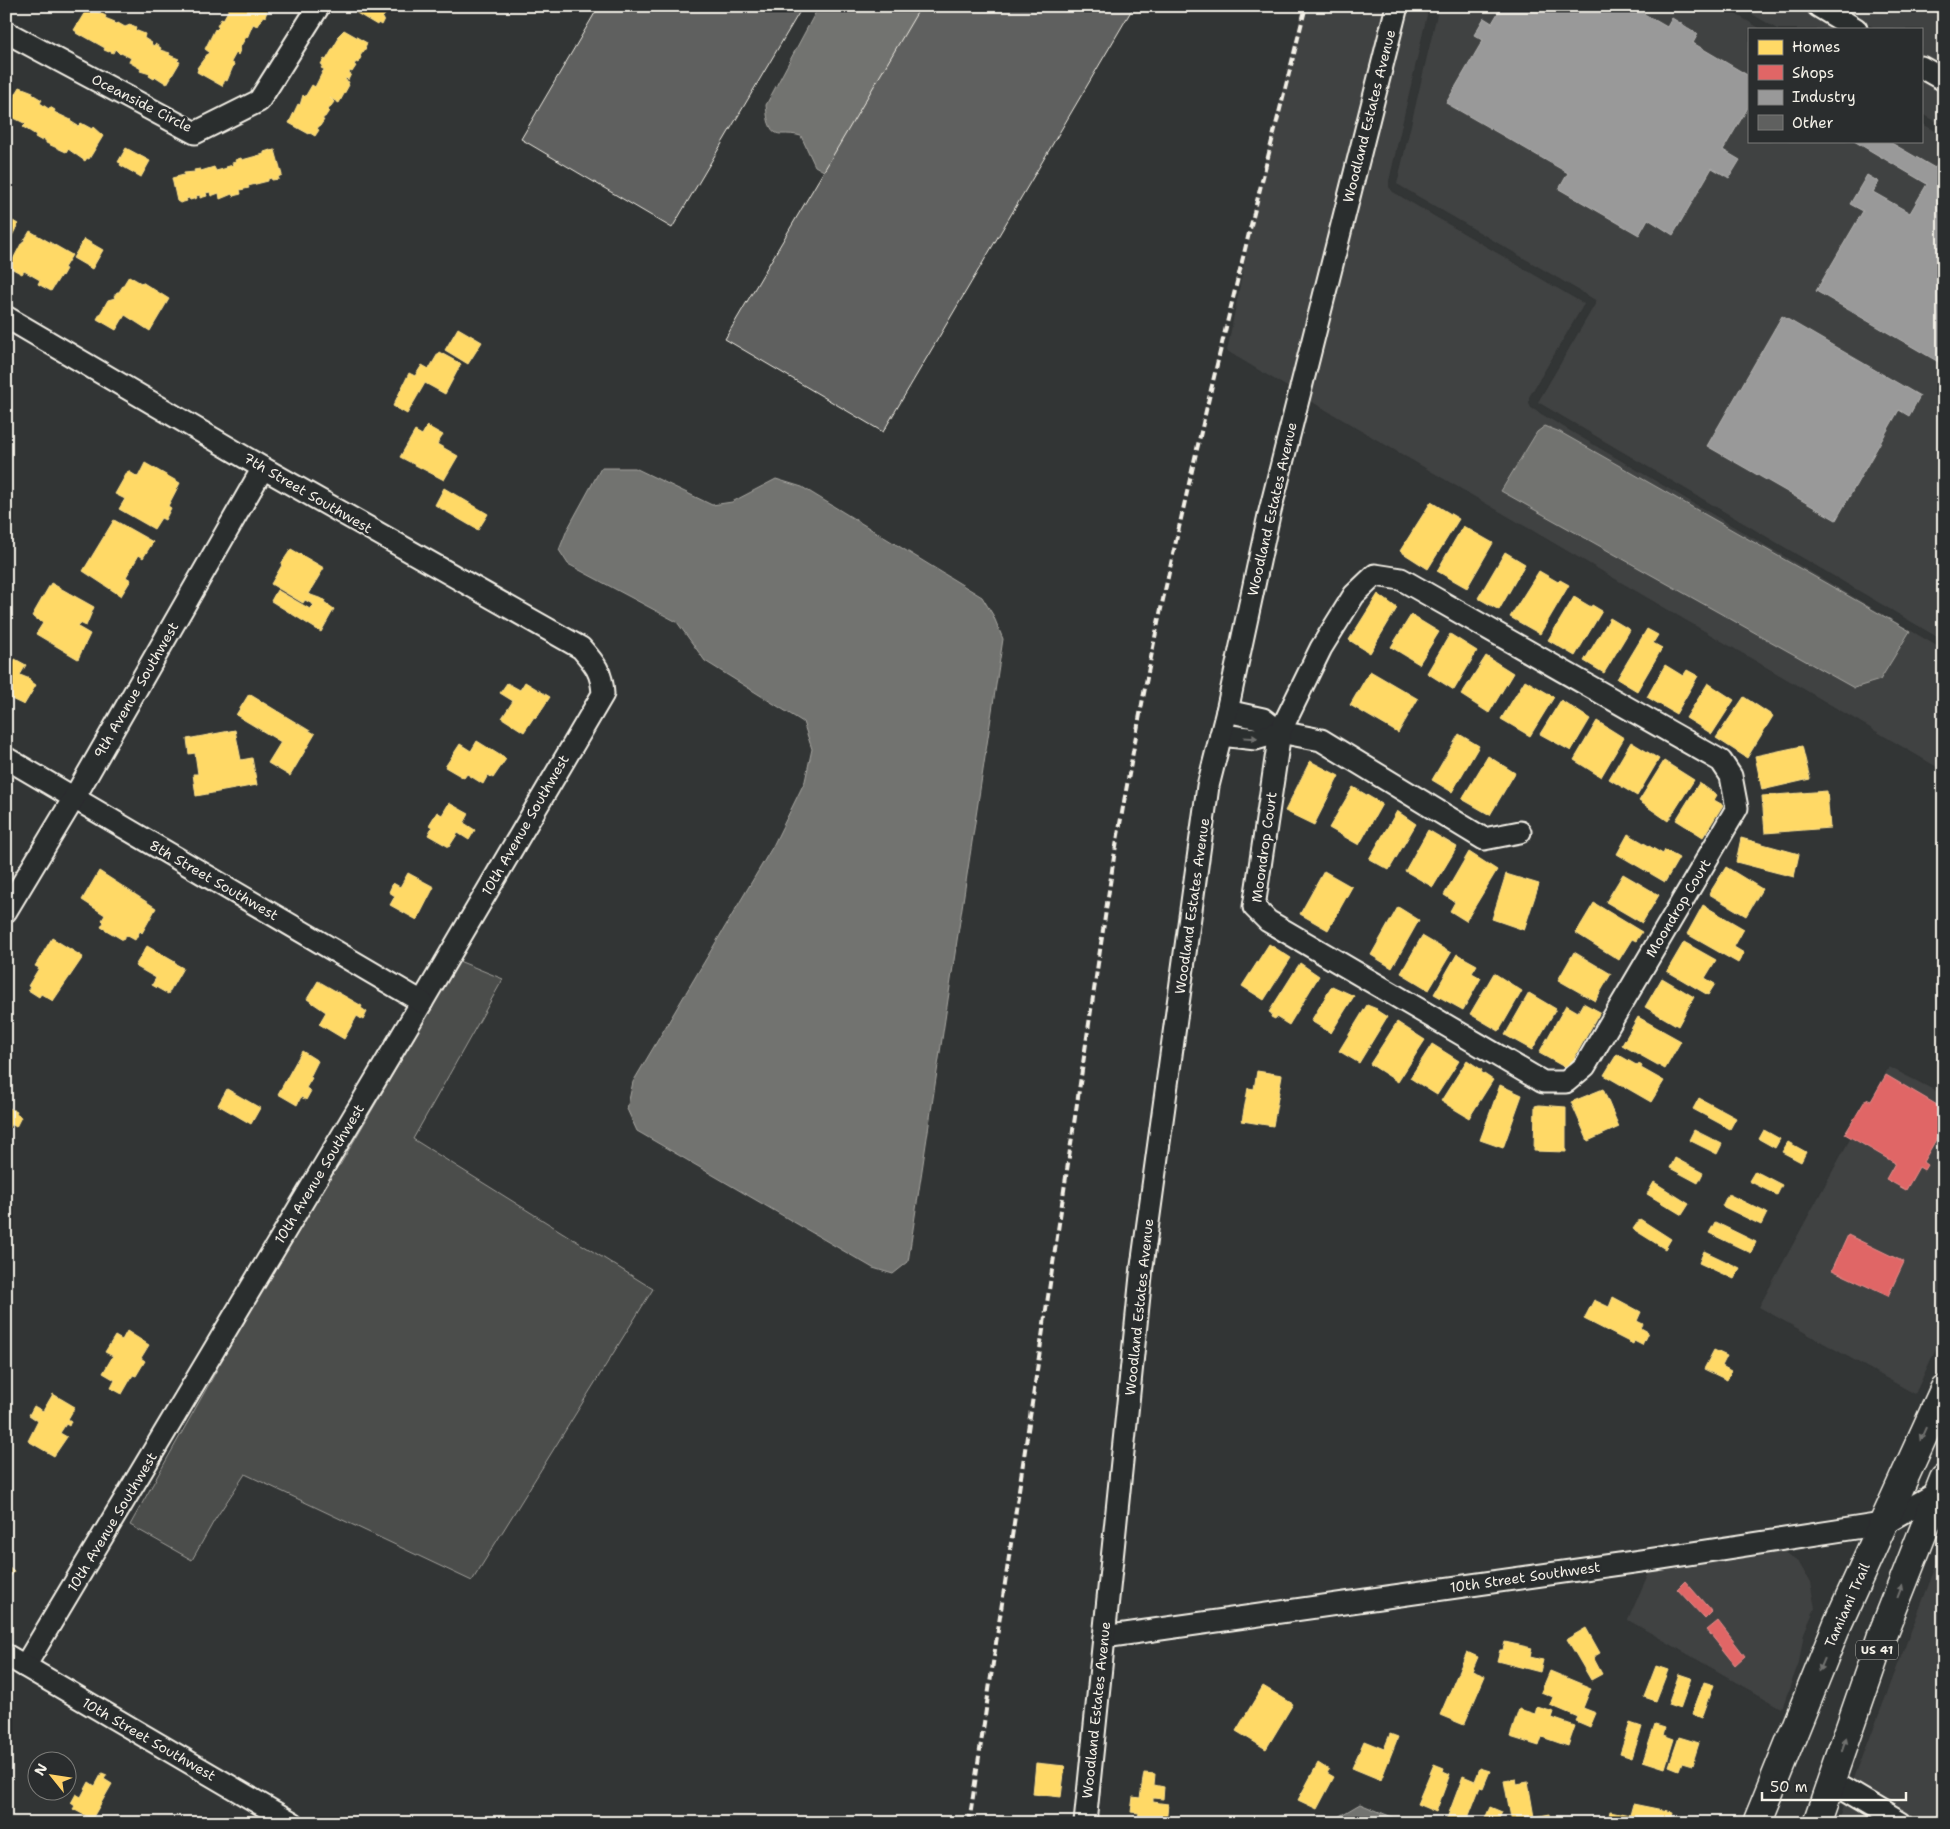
<svg xmlns="http://www.w3.org/2000/svg" width="1950" height="1829" viewBox="0 0 1950 1829" font-family="'Shantell Sans',sans-serif">
<rect width="100%" height="100%" fill="#323535"/>
<filter id="ink" filterUnits="userSpaceOnUse"><feTurbulence type="fractalNoise" baseFrequency=".02" numOctaves="2"/><feDisplacementMap in="SourceGraphic" scale="10" xChannelSelector="R" yChannelSelector="G"/><feConvolveMatrix kernelMatrix="1 2 1 2 8 2 1 2 1" color-interpolation-filters="sRGB"/></filter>
<g filter="url(#ink)">
<g fill="#404242" fill-rule="evenodd">
<path d="M1303,6H1385L1289,388L1227,351L1262,173Z"/>
<path d="M1408,6H1429L1389,181V187L1393,192L1584,304L1529,397V403L1531,408L1937,646L1944,645V771L1309,400ZM1546,426L1560,432L1909,631L1501,490L1537,432Z"/>
<path d="M1439,6H1722L1761,29H1749V141H1921V123L1944,136V629L1939,638L1538,402L1597,301L1397,184Z"/>
<path d="M1739,6H1798L1836,29H1777Z"/>
<path d="M1837,6H1944V69L1921,55V29H1876Z"/>
<path d="M1921,78L1944,92V126L1921,113Z"/>
<path d="M1889,1067L1944,1095V1331L1915,1394L1759,1307Z"/>
<path d="M1944,1545V1823H1921L1853,1782Z"/>
<path d="M1783,1551L1799,1563L1810,1582L1815,1608L1804,1633L1799,1662L1782,1708L1628,1620L1650,1570Z"/>
<path d="M1846,1801L1882,1823H1839Z"/>
</g>
<path fill="#4b4d4c" stroke="#a09f9a" d="M459,961L503,979L413,1139L653,1289L472,1581L245,1474L214,1521L192,1560L130,1525L218,1368L217,1367L325,1186L338,1165H340Z"/>
<g fill="#727370" stroke="#a6a5a0">
<path d="M819,6H926L841,181L815,166L801,136C794,134 789,134 781,134C768,134 767,115 766,105Z"/>
<path d="M1545,426L1560,432L1910,631L1880,680L1854,688L1501,491L1537,432Z"/>
<path d="M601,468H635L712,505L732,502L776,479L802,487L982,597L993,615L1003,639L908,1262L893,1274L873,1268L637,1131L627,1109L633,1082L773,846L805,781L812,749L803,722L705,661L677,622L568,564L559,550L567,530Z"/>
<path d="M1360,1804L1407,1823H1330L1331,1821Z"/>
</g>
<g fill="#ffd966" stroke="#fce08d">
<path d="M236,6H269L265,17L263,16L257,26L253,24L247,38L246,37L239,49L240,50L238,55L236,53L231,62L234,64L227,81L225,80L222,86L197,72L198,69L197,68L209,52L205,49L215,29L216,30L219,27L217,26L221,19L223,20L230,7L234,9Z"/>
<path d="M358,6H389L387,9L389,10L382,18L384,19L381,25L378,23L377,25L355,12Z"/>
<path d="M88,7L106,16L105,18L115,22L114,23L117,24L118,23L125,27L130,25L136,28L135,30L145,34L144,38L152,43L151,44L154,46L155,44L161,48L160,50L170,53L169,55L179,59L177,61L180,62L167,84L156,77L154,79L149,76L150,74L140,71L141,69L129,62L131,58L121,53L120,54L115,49L113,53L109,51V52L104,50L105,48L82,35L81,36L76,33L77,32L74,30Z"/>
<path d="M344,30L367,43L365,47L366,48L360,56L361,57L358,63L356,62L354,65L356,66L352,72L350,71L349,73L351,74L348,80L346,78L345,80L349,82L348,84L349,85L339,103L330,98L334,102L328,110L329,111L325,117H324L322,120H324L320,126H319L317,129L319,130L315,136L310,133L309,134L289,123L298,104L300,105L303,95L305,97L312,85L315,87L323,71L325,70L321,68L323,65L321,64L324,59L326,60L339,38L337,37Z"/>
<path d="M20,87L33,92L32,94L42,100L40,103L49,109L50,107L55,110L54,112L71,120L70,121L78,126L81,123L92,129L93,127L103,136L89,159L87,158L85,161L68,149L66,152L46,143V141L43,139L42,141L35,137L36,135L23,127L26,124L8,115L9,113L6,110Z"/>
<path d="M126,148L150,161L141,177L120,165L121,163L118,162Z"/>
<path d="M270,150V151L275,150L282,175L278,177L279,179L272,180L271,178L268,179V181L248,186L249,188L240,190L241,194L233,196L232,194L220,199L219,193L211,196L210,192L206,193L207,196L200,198V195L196,196L197,198L190,200L189,198L186,199L187,201L180,203L177,201L172,178L184,175V173L195,172L194,170L200,169L201,171L214,167L216,171L227,168L226,167L233,165L232,163L236,162L235,160L241,158L242,160L264,154V152Z"/>
<path d="M6,217L18,224L8,244L6,243Z"/>
<path d="M30,231L72,255L64,268L66,269L62,276L61,275L51,291L38,284L40,280L24,271L22,274L9,267L21,244H22Z"/>
<path d="M84,239L103,250L92,269L73,258Z"/>
<path d="M129,276L141,283L142,282L169,299L150,331L125,315L116,330L97,319L108,300L115,298L114,296L117,292H119Z"/>
<path d="M458,328L482,342L468,364L445,350Z"/>
<path d="M439,352L461,364L445,394L425,383L407,414L393,406L409,373L415,376L422,365L429,369Z"/>
<path d="M427,426L443,435L437,444L458,456L444,480L400,457L415,431L422,435Z"/>
<path d="M145,463L180,483L168,506L171,508L165,520L161,518L154,529L119,509L125,499L115,494L128,471L138,477Z"/>
<path d="M444,488L488,514L478,530L435,505Z"/>
<path d="M1431,502L1459,519L1428,569L1400,551Z"/>
<path d="M114,520L153,542L143,558L139,555L126,577L131,580L121,596L83,571Z"/>
<path d="M1463,526L1493,543L1467,588L1437,571Z"/>
<path d="M291,549L324,568L308,594L325,600L324,602L334,609L321,632L271,601L277,590L310,609L314,605L305,600L303,603L271,584L282,565L281,564Z"/>
<path d="M1505,552L1525,564L1499,610L1478,598Z"/>
<path d="M1539,571L1558,582L1560,580L1569,585L1540,634L1510,617Z"/>
<path d="M51,583L94,607L86,626L80,623L78,627L90,634L78,659L36,634L43,623L32,616Z"/>
<path d="M1378,594L1397,608L1370,653L1349,640Z"/>
<path d="M1574,597L1591,607L1592,605L1602,611L1575,656L1548,640Z"/>
<path d="M1411,615L1439,632L1419,664L1391,647Z"/>
<path d="M1610,618L1630,630L1604,673L1584,661Z"/>
<path d="M1647,629L1658,635L1653,643L1662,648L1637,691L1617,679Z"/>
<path d="M1450,634L1477,651L1454,690L1427,673Z"/>
<path d="M1486,656L1513,673L1489,713L1461,695Z"/>
<path d="M15,659L26,665L20,675L30,679L29,680L36,685L24,705L7,697L6,698V666L10,668Z"/>
<path d="M1665,665L1683,676L1687,670L1698,676L1676,714L1647,697Z"/>
<path d="M1370,671L1418,699L1398,733L1350,705Z"/>
<path d="M1525,680L1554,697L1530,736L1501,719Z"/>
<path d="M525,682L550,697L536,718L534,717L524,732L502,718L513,701L500,693L507,683L520,690Z"/>
<path d="M1708,683L1734,700L1712,734L1686,718Z"/>
<path d="M249,694L315,734L290,776L268,763L281,742L236,715Z"/>
<path d="M1744,697L1773,716L1747,758L1716,738Z"/>
<path d="M1561,700L1590,719L1571,751L1540,734Z"/>
<path d="M1597,721L1624,738L1601,777L1574,760Z"/>
<path d="M235,730L241,760L252,758L257,785L196,796L193,774H198L195,753L189,754L187,739Z"/>
<path d="M1459,734L1479,746L1452,792L1432,780Z"/>
<path d="M477,741L506,759L493,778L488,775L483,784L467,774L464,778L445,767L460,744L471,751Z"/>
<path d="M1631,742L1659,759L1637,796L1609,779Z"/>
<path d="M1802,746L1810,779L1762,790L1755,756Z"/>
<path d="M1488,756L1515,773L1490,815L1462,799Z"/>
<path d="M1310,761L1339,776L1314,825L1285,811Z"/>
<path d="M1664,761L1694,780L1668,821L1639,801Z"/>
<path d="M1699,783L1717,795L1714,800L1723,805L1703,837L1676,820Z"/>
<path d="M1353,787L1382,804L1359,845L1329,828Z"/>
<path d="M1827,791L1830,828L1765,833L1762,796Z"/>
<path d="M449,803L469,814L464,823L475,830L469,840L458,833L449,847L428,835L432,827L429,825L437,812L442,815Z"/>
<path d="M1397,811L1416,824L1389,870L1369,859Z"/>
<path d="M1428,830L1457,847L1433,887L1405,871Z"/>
<path d="M1628,834L1663,854L1665,850L1679,858L1665,882L1617,854Z"/>
<path d="M1741,838L1799,854L1794,877L1736,862Z"/>
<path d="M1469,852L1497,870L1466,921L1450,911L1455,902L1444,895Z"/>
<path d="M1726,867L1762,889L1746,916L1709,894Z"/>
<path d="M99,871L156,908L142,933L140,931L135,940L126,935L123,940L101,927L104,922L102,920L105,915L82,900Z"/>
<path d="M1324,871L1352,887L1328,930L1300,914Z"/>
<path d="M408,873L434,887L417,920L390,905L395,896L389,892L393,883L400,887Z"/>
<path d="M1506,874L1539,884L1524,930L1492,919Z"/>
<path d="M1623,874L1659,895L1642,923L1606,902Z"/>
<path d="M1594,903L1642,932L1636,941L1632,939L1619,960L1576,933Z"/>
<path d="M1703,905L1744,929L1734,947L1744,953L1738,963L1687,934Z"/>
<path d="M1398,907L1419,920L1392,968L1371,955Z"/>
<path d="M1422,936L1451,953L1429,990L1401,973Z"/>
<path d="M52,938L83,957L53,1001L41,994L39,997L28,990L30,987L28,986L39,968L35,966Z"/>
<path d="M1684,942L1716,960L1705,978L1715,984L1708,995L1667,971Z"/>
<path d="M1269,944L1291,958L1264,1000L1242,986Z"/>
<path d="M147,946L175,962L174,963L183,968L168,994L152,985L156,978L135,966Z"/>
<path d="M1574,952L1611,974L1595,1001L1558,980Z"/>
<path d="M1457,954L1477,965L1472,973L1481,978L1463,1010L1434,994Z"/>
<path d="M1300,963L1319,976L1289,1025L1276,1017L1275,1019L1271,1017L1272,1014L1269,1012Z"/>
<path d="M1494,973L1522,991L1499,1031L1470,1014Z"/>
<path d="M1662,978L1694,997L1678,1026L1645,1007Z"/>
<path d="M318,981L362,1006L361,1008L367,1012L363,1020L357,1016L344,1039L319,1024L326,1012L307,999Z"/>
<path d="M1332,986L1354,996L1331,1033L1311,1021Z"/>
<path d="M1529,993L1556,1009L1532,1050L1505,1035Z"/>
<path d="M1583,1003L1600,1012L1568,1069L1539,1053L1566,1005L1578,1012Z"/>
<path d="M1367,1005L1377,1009L1376,1010L1387,1017L1359,1063L1339,1051Z"/>
<path d="M1638,1017L1681,1041L1665,1069L1622,1045Z"/>
<path d="M1397,1022L1425,1040L1398,1082L1370,1064Z"/>
<path d="M1432,1044L1459,1061L1437,1095L1410,1078Z"/>
<path d="M302,1051L318,1061L310,1077L312,1078L306,1088L311,1091L306,1100L301,1097L297,1105L278,1094Z"/>
<path d="M1617,1054L1638,1066L1639,1064L1642,1066L1641,1068L1664,1081L1651,1102L1604,1075Z"/>
<path d="M1467,1060L1482,1070L1481,1072L1493,1080L1469,1118L1441,1101Z"/>
<path d="M1257,1071L1282,1075L1273,1126L1242,1121L1248,1088L1254,1089Z"/>
<path d="M1500,1085L1522,1095L1503,1148L1480,1140Z"/>
<path d="M227,1089L260,1108L251,1124L218,1105Z"/>
<path d="M1603,1089L1619,1127L1588,1141L1571,1102Z"/>
<path d="M1699,1098L1736,1118L1730,1129L1693,1109Z"/>
<path d="M1539,1105L1566,1107V1152L1534,1151L1535,1106Z"/>
<path d="M6,1106L17,1112L16,1114L21,1117L16,1127L11,1124L6,1134Z"/>
<path d="M1694,1130L1722,1144L1717,1154L1689,1140Z"/>
<path d="M1764,1130L1780,1139L1775,1148L1759,1139Z"/>
<path d="M1788,1142L1806,1152L1801,1162L1782,1152Z"/>
<path d="M1675,1158L1703,1173L1698,1183L1670,1168Z"/>
<path d="M1755,1171L1782,1185L1777,1195L1749,1181Z"/>
<path d="M1654,1182L1689,1204L1682,1215L1647,1194Z"/>
<path d="M1728,1194L1767,1213L1761,1225L1722,1206Z"/>
<path d="M1640,1219L1671,1239L1665,1249L1633,1229Z"/>
<path d="M1715,1222L1756,1242L1751,1253L1709,1233Z"/>
<path d="M1704,1251L1740,1268L1734,1279L1699,1263Z"/>
<path d="M1613,1297L1641,1312L1637,1321L1643,1324L1641,1328L1648,1332L1642,1345L1634,1341L1633,1344L1584,1319L1594,1300L1609,1307Z"/>
<path d="M127,1331L149,1345L141,1358L145,1361L136,1376L133,1375L122,1394L111,1388L115,1380L103,1373L113,1356L105,1352L115,1336L122,1340Z"/>
<path d="M1714,1350L1727,1356L1722,1366L1731,1371L1727,1380L1704,1369Z"/>
<path d="M53,1394L75,1407L68,1419L71,1421L69,1426L66,1424L60,1433L67,1437L54,1456L28,1441L38,1421L29,1415L34,1406L43,1411Z"/>
<path d="M6,1566L14,1571L6,1584Z"/>
<path d="M1586,1628L1600,1653L1593,1657L1602,1674L1591,1680L1567,1639Z"/>
<path d="M1505,1642L1532,1648L1530,1657L1543,1660L1540,1672L1497,1661L1500,1650H1503Z"/>
<path d="M1467,1652L1478,1657L1472,1671L1485,1676L1464,1725L1440,1715Z"/>
<path d="M1656,1666L1668,1670L1656,1701L1644,1697Z"/>
<path d="M1550,1671L1591,1688L1583,1708L1596,1713L1590,1727L1576,1721L1578,1717L1550,1705L1553,1697L1541,1692Z"/>
<path d="M1679,1674L1691,1678L1680,1709L1668,1705Z"/>
<path d="M1704,1682L1714,1685L1702,1718L1692,1714Z"/>
<path d="M1263,1686L1293,1704L1266,1749L1236,1731Z"/>
<path d="M1537,1707L1554,1712L1552,1718L1575,1726L1568,1746L1542,1737L1539,1746L1510,1737L1519,1709L1535,1714Z"/>
<path d="M1630,1723L1642,1727L1632,1758L1620,1754Z"/>
<path d="M1655,1725L1665,1728L1663,1735L1674,1739L1665,1768L1643,1761Z"/>
<path d="M1390,1734L1398,1737L1381,1780L1352,1768L1364,1741L1384,1749Z"/>
<path d="M1679,1737L1699,1743L1692,1765L1682,1762L1679,1770L1669,1766Z"/>
<path d="M1036,1763L1065,1766L1061,1797L1033,1794Z"/>
<path d="M1318,1763L1329,1770L1327,1773L1334,1777L1317,1809L1298,1800Z"/>
<path d="M1434,1764L1444,1768L1443,1771L1450,1774L1436,1812L1417,1804Z"/>
<path d="M1480,1768L1490,1771L1483,1788L1480,1787L1466,1823H1452L1446,1821L1463,1776L1475,1781Z"/>
<path d="M102,1773L107,1775L104,1779L112,1784L92,1819L73,1809L75,1806L71,1803L76,1794L81,1797L89,1782L95,1786Z"/>
<path d="M1144,1773L1155,1774L1154,1785L1164,1787L1163,1799L1153,1798V1802L1168,1804L1166,1823H1137L1139,1813L1131,1812L1133,1797L1140,1798Z"/>
<path d="M1516,1779L1517,1784L1528,1782L1534,1817L1550,1814L1551,1823H1512L1504,1781Z"/>
<path d="M1633,1804L1673,1812L1671,1823L1608,1822L1610,1811L1630,1815Z"/>
<path d="M1490,1807L1502,1812L1497,1823H1483Z"/>
</g>
<g fill="#e06666" stroke="#e6908d">
<path d="M1886,1075L1944,1109V1126L1923,1162L1927,1165L1924,1170L1919,1167L1906,1190L1886,1179L1895,1163L1845,1134L1866,1099L1871,1101Z"/>
<path d="M1848,1235L1904,1262L1888,1296L1832,1270Z"/>
<path d="M1685,1581L1712,1612L1705,1619L1677,1589Z"/>
<path d="M1718,1621L1745,1656L1735,1665L1707,1630Z"/>
</g>
<g fill="#999" stroke="#b4b3b1">
<path d="M1502,6H1634V8L1667,27L1672,18L1698,34L1693,43L1749,76V106L1723,150L1740,160L1729,178L1712,168L1673,235L1648,219L1639,235L1559,189L1568,173L1446,103L1483,40L1474,35L1484,18L1492,23Z"/>
<path d="M1854,141H1888L1935,168L1940,160L1944,163V362L1942,364L1816,291L1863,211L1850,204L1867,175L1879,182L1873,192L1910,213L1927,184Z"/>
<path d="M1782,316L1920,396L1909,416L1899,410L1836,520L1707,446Z"/>
</g>
<g fill="#5f605f" stroke="#f4f1e8">
<path d="M599,6H803L672,228L521,139Z"/>
<path d="M921,6H1134L883,432L725,339Z"/>
</g>
<g fill="none" stroke-linecap="round" stroke-linejoin="round">
<defs>
<g id="street">
<path d="M1818,6L1856,29"/>
<path d="M6,32L195,133L259,101L319,6"/>
<path d="M1921,67L1944,80"/>
<path d="M6,317L263,468L581,648C595,664 602,672 603,694L422,1002L25,1666"/>
<path d="M1227,711L1263,719L1280,732L1321,740L1484,839L1520,832"/>
<path d="M1221,735L1256,739L1280,732L1321,648L1354,595L1375,575L1401,579L1721,761L1731,776L1737,808L1585,1066L1566,1082H1543L1268,921L1254,907L1280,732"/>
<path d="M6,758L422,1002"/>
<path d="M6,911L74,798L263,468"/>
<path d="M1104,1637L1655,1559L1882,1524L1937,1493L1944,1495"/>
<path d="M6,1655L293,1823"/>
<path d="M1831,1781L1902,1823"/>
<path d="M1085,1823L1142,1266L1208,786L1227,711L1269,515L1397,6"/>
</g>
<g id="primary">
<path d="M1757,1823L1838,1623L1944,1390"/>
<path d="M1817,1823L1881,1638L1944,1479"/>
</g>
</defs>
<use href="#street" stroke="#f4f1e8" stroke-width="25"/>
<use href="#primary" stroke="#f4f1e8" stroke-width="31"/>
<use href="#street" stroke="#2a2d2e" stroke-width="21"/>
<use href="#primary" stroke="#2a2d2e" stroke-width="28"/>
<path stroke="#f4f1e8" stroke-width="4" stroke-dasharray="8 4" stroke-linecap="butt" d="M969,1823L1114,857C1131,764 1147,670 1168,577C1210,386 1258,196 1306,6"/>
</g>
<defs><path id="oneway-solid" d="M-6-.8H1V-3.2L6.5 0L1 3.2V.8H-6Z" transform="scale(1.25)"/></defs>
<g fill="#71726f">
<use href="#oneway-solid" transform="translate(1251 738) rotate(3)"/>
<use href="#oneway-solid" transform="translate(1923 1434) rotate(114)"/>
<use href="#oneway-solid" transform="translate(1900 1591) rotate(-69)"/>
<use href="#oneway-solid" transform="translate(1821 1665) rotate(113)"/>
<use href="#oneway-solid" transform="translate(1844 1744) rotate(-71)"/>
</g>
</g>
<g text-anchor="middle" stroke-width="5" stroke-linejoin="round" paint-order="stroke">
<rect fill="#2a2d2e" stroke="#b7b6b0" stroke-width="1" x="1856" y="1640.5" width="42" height="19" rx="4"/>
<g font-size="12" font-weight="bold" fill="#f4f1e8">
<text x="1877" y="1654">US 41</text>
</g>
<g font-size="14" fill="#f4f1e8" stroke="#2a2d2e">
<text transform="translate(142 103) rotate(27)" y="5">Oceanside Circle</text>
<text transform="translate(1369 116) rotate(-76)" y="5">Woodland Estates Avenue</text>
<text transform="translate(308 493) rotate(30)" y="5">7th Street Southwest</text>
<text transform="translate(1272 509) rotate(-77)" y="5">Woodland Estates Avenue</text>
<text transform="translate(136 690) rotate(-60)" y="5">9th Avenue Southwest</text>
<text transform="translate(525 825) rotate(-60)" y="5">10th Avenue Southwest</text>
<text transform="translate(1264 847) rotate(-82)" y="5">Moondrop Court</text>
<text transform="translate(214 880) rotate(30)" y="5">8th Street Southwest</text>
<text transform="translate(1192 906) rotate(-82)" y="5">Woodland Estates Avenue</text>
<text transform="translate(1678 908) rotate(-59)" y="5">Moondrop Court</text>
<text transform="translate(319 1174) rotate(-59)" y="5">10th Avenue Southwest</text>
<text transform="translate(1139 1307) rotate(-84)" y="5">Woodland Estates Avenue</text>
<text transform="translate(112 1522) rotate(-59)" y="5">10th Avenue Southwest</text>
<text transform="translate(1525 1577) rotate(-8)" y="5">10th Street Southwest</text>
<text transform="translate(1847 1605) rotate(-66)" y="5">Tamiami Trail</text>
<text transform="translate(1096 1710) rotate(-84)" y="5">Woodland Estates Avenue</text>
<text transform="translate(149 1739) rotate(30)" y="5">10th Street Southwest</text>
</g>
</g>
<rect width="1950" height="1829" fill="none" stroke="#2a2d2e" stroke-width="25"/>
<rect x="12" y="12" width="1925" height="1804" fill="none" stroke="#f4f1e8" stroke-width="2" filter="url(#ink)"/>
<rect x="1748" y="28" width="175" height="115" fill="#2a2d2e" stroke="#7b7b78"/>
<rect x="1758" y="40" width="25" height="15" fill="#ffd966" stroke="#7b7b78"/>
<text x="1792" y="52" font-size="15" fill="#f4f1e8">Homes</text>
<rect x="1758" y="65" width="25" height="15" fill="#e06666" stroke="#7b7b78"/>
<text x="1792" y="78" font-size="15" fill="#f4f1e8">Shops</text>
<rect x="1758" y="90" width="25" height="15" fill="#999999" stroke="#7b7b78"/>
<text x="1792" y="102" font-size="15" fill="#f4f1e8">Industry</text>
<rect x="1758" y="115" width="25" height="15" fill="#5f605f" stroke="#7b7b78"/>
<text x="1792" y="128" font-size="15" fill="#f4f1e8">Other</text>
<g transform="translate(52 1776) rotate(300)"><circle r="24" fill="#2a2d2e" stroke="#7b7b78"/>
<path d="M0-4L9 19L0 12L-9 19Z" fill="#ffd166"/>
<text y="-8" font-size="14" font-weight="bold" text-anchor="middle" fill="#f4f1e8">N</text>
</g>
<path d="M1762 1792v8h144v-8" fill="none" stroke="#f4f1e8" stroke-width="2.5"/>
<text x="1770" y="1792" font-size="15" fill="#f4f1e8" stroke="#2a2d2e" stroke-width="4" paint-order="stroke">50 m</text>
</svg>
